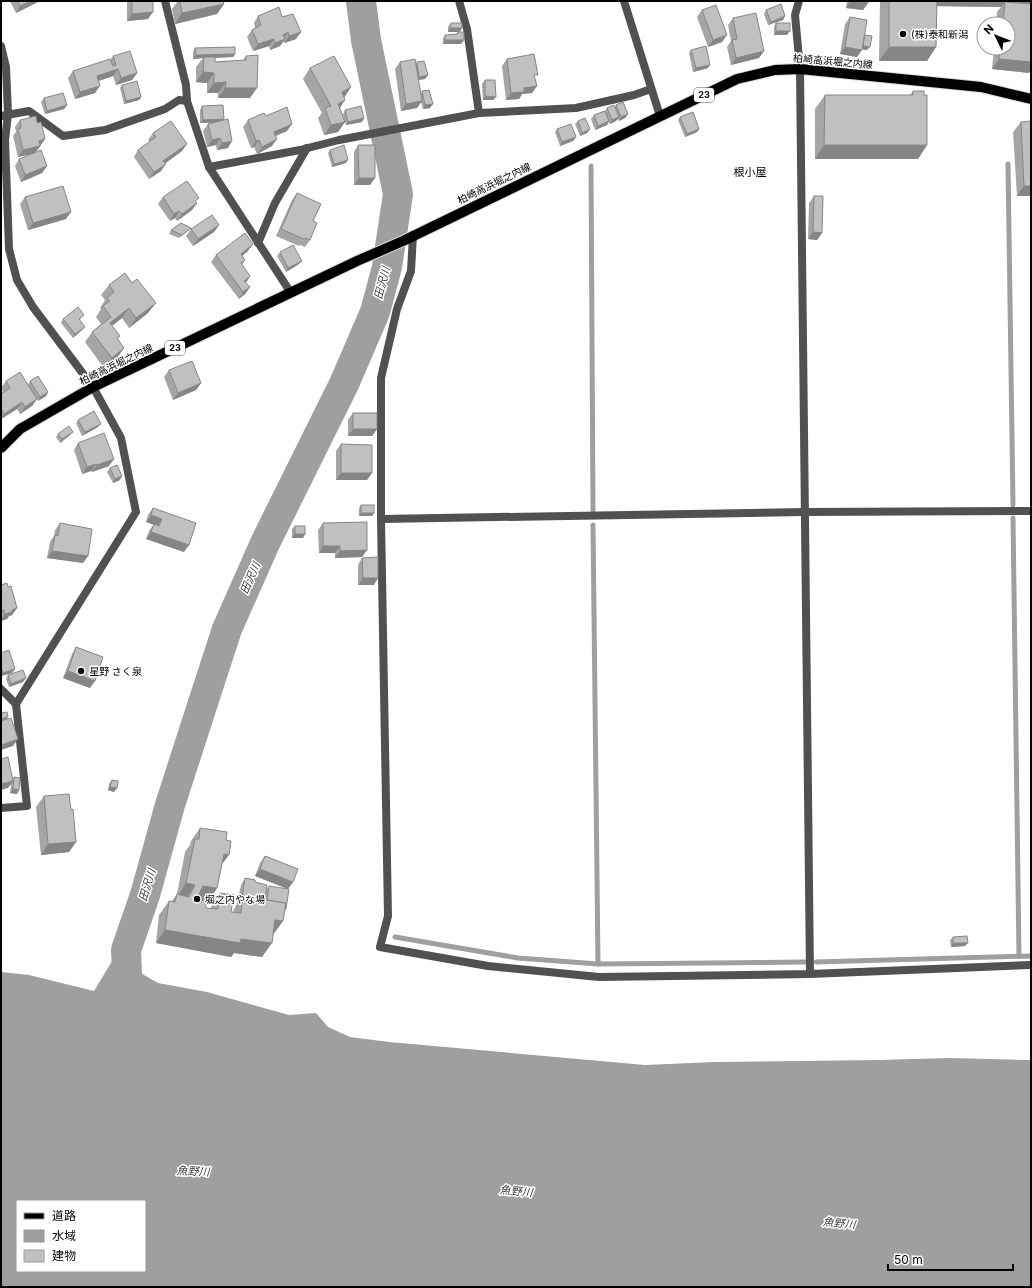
<svg xmlns="http://www.w3.org/2000/svg" width="1032" height="1288" viewBox="0 0 1032 1288" font-family="Inter,'Noto Sans JP',sans-serif">
<rect width="100%" height="100%" fill="#fff"/>
<path fill="#9f9f9f" fill-rule="evenodd" d="M117,953L134,957L137,969L144,975L158,983L207,992L289,1015L316,1013L328,1027L350,1037L389,1042L645,1065L715,1062L878,1060L950,1058L1031,1060V1287H1V972L29,975L94,991ZM17,1201H145V1271H17Z"/>
<g fill="none" stroke-linecap="round" stroke-linejoin="round">
<g stroke="#9f9f9f" stroke-width="5">
<path d="M1008,164L1013,505"/>
<path d="M591,166L593,511"/>
<path d="M1013,518L1019,956"/>
<path d="M593,525L598,964"/>
<path d="M395,937L518,958L598,964L805,962"/>
<path d="M816,962L1031,956"/>
</g>
<path stroke="#9f9f9f" stroke-width="30" d="M128,996L126,950L145,895L170,805L201,709L227,629L266,541L344,384L375,312L387,267L398,194L366,40L361,1"/>
<defs>
<path id="primary" d="M1,448L20,429L93,387L357,261L403,241L737,79L775,70L800,69L981,87L1031,99"/>
</defs>
<use href="#primary" stroke="#dbdbdb" stroke-width="12"/>
<g stroke="#515151" stroke-width="8">
<path d="M165,1L186,85L187,101L209,167L291,293"/>
<path d="M459,1L467,29L479,113"/>
<path d="M624,1L660,116"/>
<path d="M799,1L795,15L800,69L810,974"/>
<path d="M1,46L6,67L8,114L5,140L9,249L17,280L33,307L93,387L121,438L136,512L16,704L27,806L1,808"/>
<path d="M1,116L29,111L63,136L105,130L165,109L179,100L187,101"/>
<path d="M209,167L300,150L339,140L479,113L576,108L634,95L651,89"/>
<path d="M413,235L411,271L397,309L381,378V519L388,916L380,947L488,966L599,977L810,974L1031,965"/>
<path d="M258,243L275,203L307,148"/>
<path d="M381,519L804,512L1031,511"/>
<path d="M1,689L16,704"/>
</g>
<use href="#primary" stroke="#000" stroke-width="10"/>
</g>
<g fill="#a5a5a5">
<path d="M10,1H40L16,13Z"/>
<path d="M127,1H153L148,19L127,21Z"/>
<path d="M178,1H180L224,4L217,14L175,24L172,9Z"/>
<path d="M847,1H868V3L863,10L846,8Z"/>
<path d="M880,1H1031L1029,73L992,69L994,48H1008V24H996L997,12L1001,7L937,6L936,47L927,61H879Z"/>
<path d="M702,10L722,42L708,47L697,17Z"/>
<path d="M766,10L785,16L783,20L768,25L764,14Z"/>
<path d="M258,16L282,17L296,39L284,43V41L280,46L270,50L269,46L253,51L247,37L252,30L255,28L254,23Z"/>
<path d="M850,17L864,36L867,50L862,49L857,57L840,54L845,24Z"/>
<path d="M733,18L764,51L759,58L731,65L727,47L731,41L728,25Z"/>
<path d="M451,23L460,32H448V27Z"/>
<path d="M776,23L787,35H774V27Z"/>
<path d="M458,32L461,44H443V38L445,35L457,34Z"/>
<path d="M195,48L235,54L233,57L215,58V62L243,60L246,56L250,98H218V93H207V83L196,82V67L203,58L193,59V52Z"/>
<path d="M691,50L708,68L693,72L689,53Z"/>
<path d="M113,56L137,73L132,80L116,85L113,76L99,81L95,93L75,99L68,78L73,71L110,60Z"/>
<path d="M507,59L535,79L537,86L532,93L522,94L519,99L506,100L502,66Z"/>
<path d="M400,62L416,64L417,62L428,75L425,79L418,80L421,94L422,91L430,108L423,109L421,102L417,108L401,111L395,69Z"/>
<path d="M310,68L351,87L344,97L340,108L344,120L343,114L345,110L364,118L362,122L346,125L345,122L338,132L324,135L318,118L322,113L303,79Z"/>
<path d="M485,80L496,97L493,100H483L482,84Z"/>
<path d="M122,85L141,97L139,100L124,104L120,88Z"/>
<path d="M913,91L924,95L927,145L918,159H815V109L825,95H910Z"/>
<path d="M44,98L67,105L64,109L45,114L41,102Z"/>
<path d="M616,105L628,114L625,118L619,121L618,119L616,121L610,124L609,122L607,125L595,130L591,119L594,115L605,111L607,108L615,107Z"/>
<path d="M202,106L222,120L228,148L217,150L216,145L207,147L203,131L208,124L213,123H200V110Z"/>
<path d="M266,116L287,131L276,136L272,146L257,154L254,147L251,148L243,127L248,120Z"/>
<path d="M680,117L699,129L697,132L685,137L678,120Z"/>
<path d="M20,120L37,123L45,139L36,152L47,166L42,173L21,182L15,166L19,159L32,154L18,157L13,136L16,132L15,127Z"/>
<path d="M578,121L590,129L587,133L580,136L575,124Z"/>
<path d="M1021,122L1031,196H1017L1013,132Z"/>
<path d="M557,129L576,137L573,141L560,146L555,132Z"/>
<path d="M153,133L182,151L165,163L161,171L149,179L134,157L138,150L150,142L148,140Z"/>
<path d="M358,145L370,185H354V152Z"/>
<path d="M330,150L346,163L332,167L328,153Z"/>
<path d="M297,193L313,221L310,240L305,247L300,245L299,246L276,236L292,200Z"/>
<path d="M814,196L822,233L817,240L808,239L809,203Z"/>
<path d="M25,197L66,219L28,230L20,204Z"/>
<path d="M163,197L196,202L197,203L192,210L177,221L175,218L170,221L158,204Z"/>
<path d="M219,225L214,232L193,246L186,236L191,229Z"/>
<path d="M191,228L188,231L179,238L169,234L171,230Z"/>
<path d="M248,251L242,256L245,260L242,265L246,283L250,287L245,294L239,299L211,262L216,255Z"/>
<path d="M280,252L299,264L286,272L277,256Z"/>
<path d="M109,285L148,313L129,328L122,318L112,326L118,339L117,358L104,368L85,342L92,332L101,324L96,317L101,309L100,308L105,300L101,295Z"/>
<path d="M82,318L79,320L82,330L73,338L61,323L63,319Z"/>
<path d="M169,370L201,383L196,390L173,400L164,377Z"/>
<path d="M6,381L28,385L30,381L48,392L46,396L38,401L37,399L32,406L20,414L17,409L1,419V394L3,392L1,388Z"/>
<path d="M353,413L377,429L372,436H348V420Z"/>
<path d="M78,420L98,427L82,436L76,423Z"/>
<path d="M58,434L70,435L60,443L56,437Z"/>
<path d="M78,443L109,466L92,472L91,471L82,474L74,450Z"/>
<path d="M341,444L372,473L367,480H336V451Z"/>
<path d="M110,468L120,480L113,483L107,472Z"/>
<path d="M361,505L374,513L372,516H359V508Z"/>
<path d="M153,508L184,552L146,539L149,531L154,524L146,522L148,515Z"/>
<path d="M60,523L88,556L83,563L47,558L50,542L54,536L55,530Z"/>
<path d="M323,523L367,550L362,557L335,558V553H319L318,530Z"/>
<path d="M295,526L305,534L303,538H292V529Z"/>
<path d="M362,558L374,585H358V565Z"/>
<path d="M1,585L8,587L17,608L12,615L9,616L7,619L1,621Z"/>
<path d="M76,647L90,688L63,678L72,654Z"/>
<path d="M1,653L12,673L1,676Z"/>
<path d="M8,675L23,682L9,687L6,679Z"/>
<path d="M14,777L17,794L10,793L11,784L8,788Z"/>
<path d="M112,780L114,792L108,790L109,784Z"/>
<path d="M44,796L71,810L76,842L69,852L41,855L36,807Z"/>
<path d="M200,828L222,865L217,888L208,902H206V908H211V907L220,893L231,912H233L234,909L237,904L241,885L245,878L255,882L267,889L269,886L286,909L262,957L234,953L231,957L156,943L159,915L169,901H172L177,894L185,852L190,845L191,841Z"/>
<path d="M265,856L293,882L288,889L255,876L260,863Z"/>
<path d="M953,937L965,946L951,947L950,940Z"/>
</g>
<g fill="#868686">
<path d="M31,1H40L16,13L20,6Z"/>
<path d="M850,1H853L868,3L863,10L846,8Z"/>
<path d="M931,1H1031V7L1005,2L1001,7L927,6Z"/>
<path d="M224,4L217,14L175,24L182,13Z"/>
<path d="M153,12L148,19L127,21L132,14Z"/>
<path d="M785,16L783,20L768,25L771,22Z"/>
<path d="M450,28H462L460,32H448Z"/>
<path d="M776,31H790L787,35H774Z"/>
<path d="M288,32L283,39V35Z"/>
<path d="M301,32L296,39L284,43L289,36Z"/>
<path d="M727,35L722,42L708,47L713,40Z"/>
<path d="M274,39L269,46L253,51L258,44Z"/>
<path d="M285,39L280,46L270,50L275,43Z"/>
<path d="M445,40H464L461,44H443Z"/>
<path d="M863,46L870,47L867,50L861,49Z"/>
<path d="M845,47L862,50L857,57L840,54Z"/>
<path d="M889,47H936L927,61H879Z"/>
<path d="M764,51L759,58L731,65L736,58Z"/>
<path d="M235,54L233,57L204,58V57L203,58L193,59L196,55Z"/>
<path d="M999,59L1031,62V70L1029,73L992,69Z"/>
<path d="M710,65L708,68L693,72L696,68Z"/>
<path d="M118,69L113,76L92,83L97,76Z"/>
<path d="M203,72L214,73L207,83L196,82Z"/>
<path d="M137,73L132,80L116,85L121,78Z"/>
<path d="M428,75L425,79L417,80L419,77Z"/>
<path d="M226,82L218,93H207L214,83Z"/>
<path d="M100,86L95,93L75,99L80,92Z"/>
<path d="M537,86L532,93L522,94L519,99L506,100L511,93L524,88Z"/>
<path d="M351,87L344,98L342,92Z"/>
<path d="M225,88H257L250,98H218Z"/>
<path d="M485,96L496,97L493,100H483Z"/>
<path d="M141,97L139,100L124,104L126,101Z"/>
<path d="M345,100L338,111V104Z"/>
<path d="M422,101L417,108L401,111L406,104Z"/>
<path d="M433,104L430,108L423,109L425,105Z"/>
<path d="M67,105L64,109L45,114L47,111Z"/>
<path d="M628,114L625,118L619,121L621,117Z"/>
<path d="M619,117L616,121L610,124L612,120Z"/>
<path d="M364,118L362,122L346,125L348,122Z"/>
<path d="M224,119L221,122L200,123L203,120Z"/>
<path d="M609,121L607,125L595,130L598,126Z"/>
<path d="M345,122L338,132L324,135L331,125Z"/>
<path d="M292,124L287,131L269,138L274,132Z"/>
<path d="M590,129L587,133L580,136L582,133Z"/>
<path d="M699,129L697,132L685,137L687,134Z"/>
<path d="M576,137L573,141L560,146L562,142Z"/>
<path d="M220,138L216,145L207,147L212,140Z"/>
<path d="M45,139L35,153L18,157L23,150L39,141Z"/>
<path d="M277,139L272,146L257,154L262,147Z"/>
<path d="M259,140L254,147L251,148L256,141Z"/>
<path d="M232,141L228,148L217,150L222,143Z"/>
<path d="M187,144L182,151L159,168L163,161Z"/>
<path d="M824,145H927L918,159H815Z"/>
<path d="M348,160L346,163L332,167L334,164Z"/>
<path d="M166,164L161,171L149,179L154,172Z"/>
<path d="M47,166L42,173L21,182L25,175Z"/>
<path d="M359,178H375L370,185H354Z"/>
<path d="M1024,186H1031V196H1017Z"/>
<path d="M197,203L192,210L177,221L182,214Z"/>
<path d="M179,211L175,218L170,221L174,214Z"/>
<path d="M71,212L66,219L28,230L33,223Z"/>
<path d="M219,225L214,232L193,246L198,239Z"/>
<path d="M813,232L822,233L817,240L808,239Z"/>
<path d="M253,244L248,251L236,261L241,254Z"/>
<path d="M302,261L299,264L286,272L288,268Z"/>
<path d="M250,276L246,283L240,288L244,281Z"/>
<path d="M250,287L245,294L239,299L243,292Z"/>
<path d="M156,303L148,313L129,328L136,318Z"/>
<path d="M129,308L122,318L102,333L110,323Z"/>
<path d="M85,327L82,330L73,338L75,334Z"/>
<path d="M124,348L117,358L104,368L112,358Z"/>
<path d="M201,383L196,390L173,400L178,393Z"/>
<path d="M48,392L46,396L38,401L40,397Z"/>
<path d="M37,399L32,406L20,414L25,407Z"/>
<path d="M22,402L17,409L1,419V418L4,414Z"/>
<path d="M101,424L98,427L82,436L85,432Z"/>
<path d="M353,429H377L372,436H348Z"/>
<path d="M73,432L70,435L60,443L62,439Z"/>
<path d="M114,459L109,466L92,472L97,465Z"/>
<path d="M96,464L91,471L82,474L87,467Z"/>
<path d="M341,473H372L367,480H336Z"/>
<path d="M122,476L120,480L113,483L115,479Z"/>
<path d="M361,513H374L372,516H359Z"/>
<path d="M151,515L162,519L157,526L146,522Z"/>
<path d="M151,532L189,545L184,552L146,539Z"/>
<path d="M295,534H305L303,538H292Z"/>
<path d="M323,546H340L335,553H319Z"/>
<path d="M367,550L362,557L335,558L340,551Z"/>
<path d="M52,551L88,556L83,563L47,558Z"/>
<path d="M363,578H378L374,585H358Z"/>
<path d="M17,608L12,615L9,616L7,619L1,621L5,614L12,610Z"/>
<path d="M15,669L12,673L1,676L3,673Z"/>
<path d="M68,671L95,681L90,688L63,678Z"/>
<path d="M26,678L23,682L9,687L11,684Z"/>
<path d="M8,717L6,721L1,722V719Z"/>
<path d="M18,739L13,746L1,750V745Z"/>
<path d="M13,781L8,788L1,790V784Z"/>
<path d="M110,787L117,788L114,792L108,790Z"/>
<path d="M13,789L19,790L17,794L10,793Z"/>
<path d="M76,842L69,852L41,855L48,844Z"/>
<path d="M224,854L229,855L219,868Z"/>
<path d="M260,869L293,882L288,889L255,876Z"/>
<path d="M186,883L195,885L186,898L177,897Z"/>
<path d="M203,886L217,888L208,902L194,899Z"/>
<path d="M275,920L283,921L273,935L266,934Z"/>
<path d="M165,930L241,939L272,943L262,957L234,953L231,957L156,943Z"/>
<path d="M953,943H968L965,946L951,947Z"/>
</g>
<g fill="#c0c0c0" stroke="#868686">
<path d="M18,1H31L20,6Z"/>
<path d="M132,1H153V12L132,14Z"/>
<path d="M180,1H223L224,4L182,13Z"/>
<path d="M853,1H868V3Z"/>
<path d="M889,1H937L936,47H889Z"/>
<path d="M1005,2L1031,4V62L999,59L1000,48H1008V24H1003Z"/>
<path d="M781,4L785,16L771,22L766,10Z"/>
<path d="M716,5L727,35L713,40L702,10Z"/>
<path d="M279,7L282,17L293,14L301,32L289,36L288,32L283,35L285,39L275,43L274,39L258,44L252,30L261,25L258,16Z"/>
<path d="M756,13L764,51L736,58L732,40L737,39L733,18Z"/>
<path d="M850,17L867,20L862,50L845,47Z"/>
<path d="M451,23H462V28H450Z"/>
<rect x="776" y="23" width="14" height="8"/>
<path d="M458,32H464V40H445V35L458,34Z"/>
<path d="M865,35L872,36L870,47L863,46Z"/>
<path d="M706,46L710,65L696,68L691,50Z"/>
<path d="M235,47V54L196,55L195,48Z"/>
<path d="M130,51L137,73L121,78L118,69L97,76L100,86L80,92L73,71L110,59L113,66L116,65L113,56Z"/>
<path d="M534,54L538,75H534L537,86L524,88V92L511,93L507,59Z"/>
<path d="M258,55L257,88H225L226,82L214,83V73L203,72L204,57H215V62L246,60V56Z"/>
<path d="M334,56L351,87L342,92L345,100L338,104L345,122L331,125L325,108L331,106L310,68Z"/>
<path d="M415,59L422,101L406,104L400,62Z"/>
<path d="M424,61L428,75L419,77L417,62Z"/>
<path d="M485,80H495L496,97L485,96Z"/>
<path d="M137,81L141,97L126,101L122,85Z"/>
<path d="M429,90L433,104L425,105L422,91Z"/>
<path d="M913,91H924V95H927V145H824L825,95H913Z"/>
<path d="M63,93L67,105L47,111L44,98Z"/>
<path d="M623,102L628,114L621,117L616,105Z"/>
<path d="M223,105L224,119L203,120L202,106Z"/>
<path d="M614,105L619,117L612,120L607,108Z"/>
<path d="M361,106L364,118L348,122L345,110Z"/>
<path d="M287,107L292,124L274,132L277,139L262,147L259,140L256,141L248,120L264,113L266,116Z"/>
<path d="M605,111L609,121L598,126L594,115Z"/>
<path d="M693,112L699,129L687,134L680,117Z"/>
<path d="M36,116L37,123L41,122L45,139L39,141L40,146L23,150L18,129L21,128L20,120Z"/>
<path d="M585,118L590,129L582,133L578,121Z"/>
<path d="M228,119L232,141L222,143L220,138L212,140L208,124Z"/>
<path d="M171,121L187,144L163,161L166,164L154,172L138,150L156,137L153,133Z"/>
<path d="M1031,121V186H1024L1021,122Z"/>
<path d="M571,124L576,137L562,142L557,129Z"/>
<path d="M344,145L348,160L334,164L330,150Z"/>
<path d="M358,145H375V178H359Z"/>
<path d="M41,150L47,166L25,175L19,159Z"/>
<path d="M187,181L199,198L195,201L197,203L182,214L179,211L174,214L163,197Z"/>
<path d="M63,186L71,212L33,223L25,197Z"/>
<path d="M297,193L321,204L313,221L317,223L310,240L305,238L304,239L281,229Z"/>
<path d="M814,196H823L822,233L813,232Z"/>
<path d="M212,215L219,225L198,239L191,229Z"/>
<path d="M181,223L191,228L182,235L171,230Z"/>
<path d="M245,233L253,244L241,254L245,260L241,263L250,276L244,281L250,287L243,292L216,255Z"/>
<path d="M293,245L302,261L288,268L280,252Z"/>
<path d="M125,273L132,283L137,279L156,303L136,318L129,308L110,323L120,336L117,338L124,348L112,358L92,332L111,317L103,306L110,301L107,298L114,292L109,285Z"/>
<path d="M78,307L84,315L79,319L85,327L75,334L63,319Z"/>
<path d="M192,361L201,383L178,393L169,370Z"/>
<path d="M20,372L37,399L25,407L22,402L4,414L1,409V394L10,388L6,381Z"/>
<path d="M38,376L48,392L40,397L30,381Z"/>
<path d="M94,411L101,424L85,432L78,420Z"/>
<rect x="353" y="413" width="24" height="16"/>
<path d="M69,426L73,432L62,439L58,434Z"/>
<path d="M104,433L114,459L97,465L96,464L87,467L78,443Z"/>
<path d="M341,444L372,445V473H341Z"/>
<path d="M117,465L122,476L115,479L110,468Z"/>
<rect x="361" y="505" width="13" height="8"/>
<path d="M153,508L196,523L189,545L151,532L154,524L159,526L162,519L151,515Z"/>
<path d="M367,522V550L340,551V546H323V523Z"/>
<path d="M60,523L92,529L88,556L52,551L55,535L58,536Z"/>
<rect x="295" y="526" width="10" height="8"/>
<path d="M378,557V578H363L362,558Z"/>
<path d="M7,583L8,587L11,586L17,608L12,610V612L5,614L4,610L1,611V585Z"/>
<path d="M76,647L103,657L95,681L68,671Z"/>
<path d="M9,650L15,669L3,673L1,666V653Z"/>
<path d="M23,670L26,678L11,684L8,675Z"/>
<path d="M7,712L8,717L1,719V713Z"/>
<path d="M11,718L18,739L1,745V721Z"/>
<path d="M8,757L13,781L1,784V759Z"/>
<path d="M14,777L20,778L19,790L13,789Z"/>
<path d="M112,780L118,781L117,788L110,787Z"/>
<path d="M69,794L71,810L73,809L76,842L48,844L44,796Z"/>
<path d="M200,828L227,832L226,840L231,841L229,855L224,854L217,888L203,886L196,900L206,901V908L218,909L220,893L234,895L231,912L241,913L243,896L286,903L283,921L275,920L272,943L241,939L240,943L165,930L169,901L175,902L177,894L189,897L195,885L186,883L195,839H199Z"/>
<path d="M265,856L298,869L293,882L260,869Z"/>
<path d="M245,878L255,880V882L267,885L265,899L243,896L242,898Z"/>
<path d="M269,886L289,889L286,909L285,908L286,903L267,900Z"/>
<path d="M967,936L968,943H953V937Z"/>
</g>
<g fill="#000" stroke="#fff" stroke-width="1.5">
<circle cx="903" cy="34" r="4"/>
<circle cx="81" cy="671" r="4"/>
<circle cx="197" cy="899" r="4"/>
</g>
<g text-anchor="middle" stroke-width="3" stroke-linejoin="round" paint-order="stroke">
<g fill="#fff" stroke="#4c4c4c" stroke-width="1">
<rect x="694" y="88" width="20" height="14" rx="3"/>
<rect x="165" y="341" width="20" height="14" rx="3"/>
</g>
<g font-size="9" font-weight="bold" fill="#000">
<text x="704" y="98">23</text>
<text x="175" y="351">23</text>
</g>
<g font-size="10" fill="#000" stroke="#fff" text-anchor="start">
<text x="911" y="38">(株)泰和新潟</text>
<text x="89" y="675">星野 さく泉</text>
<text x="205" y="903">堀之内やな場</text>
</g>
<g font-size="10" fill="#000" stroke="#fff">
<text transform="translate(833 61) rotate(5)" y="4">柏崎高浜堀之内線</text>
<text transform="translate(494 183) rotate(-26)" y="4">柏崎高浜堀之内線</text>
<text transform="translate(116 364) rotate(-26)" y="4">柏崎高浜堀之内線</text>
</g>
<g font-size="11" fill="#000" stroke="#fff">
<text x="750" y="176">根小屋</text>
</g>
<g font-size="11" font-style="italic" fill="#404040" stroke="#fff">
<text transform="translate(382 283) rotate(-75)" y="4">田沢川</text>
<text transform="translate(250 578) rotate(-66)" y="4">田沢川</text>
<text transform="translate(147 885) rotate(-73)" y="4">田沢川</text>
<text transform="translate(193 1171) rotate(3)" y="4">魚野川</text>
<text transform="translate(516 1191) rotate(5)" y="4">魚野川</text>
<text transform="translate(839 1223) rotate(6)" y="4">魚野川</text>
</g>
</g>
<rect width="1032" height="1288" fill="none" stroke="#000000" stroke-width="4"/>
<rect x="16" y="1200" width="130" height="72" fill="#ffffff" stroke="#999999"/>
<rect x="24" y="1213" width="20" height="6" fill="#000000" stroke="#999999"/>
<text x="52" y="1220" font-size="12" fill="#000000">道路</text>
<rect x="24" y="1230" width="20" height="12" fill="#9f9f9f" stroke="#999999"/>
<text x="52" y="1240" font-size="12" fill="#000000">水域</text>
<rect x="24" y="1250" width="20" height="12" fill="#c0c0c0" stroke="#999999"/>
<text x="52" y="1260" font-size="12" fill="#000000">建物</text>
<g transform="translate(996 36) rotate(313)"><circle r="19" fill="#ffffff" stroke="#999999"/>
<path d="M0-3L7 15L0 10L-7 15Z" fill="#000000"/>
<text y="-6" font-size="11" font-weight="bold" text-anchor="middle" fill="#000000">N</text>
</g>
<path d="M888 1264v6h125v-6" fill="none" stroke="#000000" stroke-width="2"/>
<text x="894" y="1264" font-size="12" fill="#000000" stroke="#ffffff" stroke-width="3" paint-order="stroke">50 m</text>
</svg>
